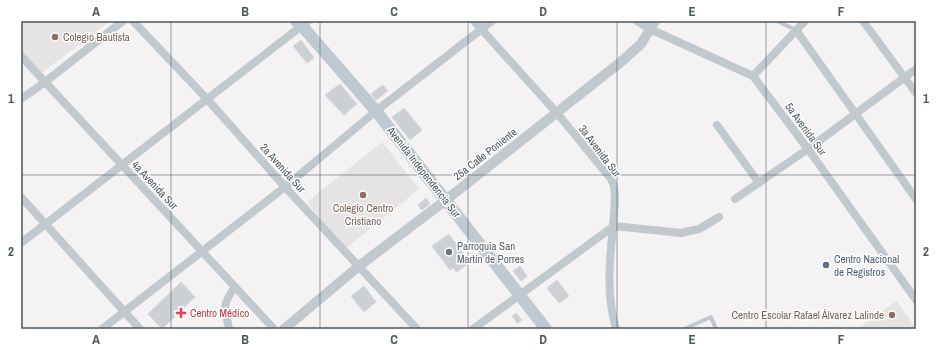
<svg xmlns="http://www.w3.org/2000/svg" width="937" height="350" viewBox="0 0 937 350" font-family="'Archivo Narrow',sans-serif">
<rect width="100%" height="100%" fill="#f4f2f2"/>
<g fill="#e5e3e3">
<path d="M21,21H110L43,72H40L21,54Z"/>
<path d="M382,142L419,189L345,249L307,202Z"/>
<path d="M897,301L916,329H857Z"/>
</g>
<g fill="#cccfd4" stroke="#d6d8dd">
<path d="M301,40L314,58L307,63L293,46Z"/>
<path d="M340,84L357,104L344,115L325,95Z"/>
<path d="M383,85L388,91L376,100L371,94Z"/>
<path d="M404,108L422,130L410,140L392,117Z"/>
<path d="M426,198L430,204L422,210L418,205Z"/>
<path d="M449,234L467,259L463,261L466,265L457,272L453,268L450,270L432,246Z"/>
<path d="M520,266L527,276L521,281L513,271Z"/>
<path d="M557,280L569,296L559,303L547,288Z"/>
<path d="M181,282L195,297L162,329L148,314Z"/>
<path d="M364,286L376,302L364,312L351,296Z"/>
<path d="M516,313L522,320L517,323L512,316Z"/>
</g>
<g fill="none" stroke-linecap="round" stroke-linejoin="round">
<g stroke="#c1c9cf" stroke-width="4">
<path d="M777,21L796,30"/>
<path d="M684,329L711,317L716,329"/>
</g>
<g stroke="#c1c9cf" stroke-width="8">
<path d="M133,21L207,99L285,187L417,329"/>
<path d="M474,21L557,113L611,179L614,186L615,198C613,243 603,284 616,329"/>
<path d="M637,21L650,29L753,76L808,149L916,300"/>
<path d="M863,21L916,93"/>
<path d="M796,30L916,199"/>
<path d="M21,56L274,329"/>
<path d="M753,76L805,21"/>
<path d="M21,99L45,82L123,21"/>
<path d="M717,125L759,183"/>
<path d="M21,197L140,329"/>
<path d="M735,199L808,149L916,69"/>
<path d="M21,243L308,21"/>
<path d="M102,329L285,187L376,111L492,21"/>
<path d="M229,329C225,308 221,306 235,287"/>
<path d="M473,329L614,226L681,233L699,229L719,217"/>
</g>
<path stroke="#c1c9cf" stroke-width="10" d="M284,329L359,266L446,200L622,61L641,44L655,21"/>
<path stroke="#bfc9d2" stroke-width="12" d="M296,21L302,26L376,111L546,329"/>
</g>
<path fill="none" stroke="#4b565e" stroke-width="1" stroke-opacity="0.55" d="M171,21V329M320,21V329M468,21V329M617,21V329M766,21V329M21,175H916"/>
<g fill="#8d6e63" stroke="#fff" stroke-width="1.5">
<circle cx="55" cy="37" r="4"/>
<circle cx="363" cy="195" r="4"/>
<circle cx="892" cy="315" r="4"/>
</g>
<circle fill="#6b7280" stroke="#fff" stroke-width="1.5" cx="449" cy="252" r="4"/>
<circle fill="#5c6f8a" stroke="#fff" stroke-width="1.5" cx="826" cy="265" r="4"/>
<path fill="#e0444e" stroke="#fff" stroke-width="1.5" d="M179 307h4v4h4v4h-4v4h-4v-4h-4v-4h4z"/>
<g text-anchor="middle" stroke-width="3" stroke-linejoin="round" paint-order="stroke">
<g font-size="11" fill="#785e54" stroke="#fff" text-anchor="start">
<text x="63" y="41">Colegio Bautista</text>
<text x="363" y="212" text-anchor="middle">Colegio Centro<tspan x="363" dy="13">Cristiano</tspan></text>
<text x="884" y="319" text-anchor="end">Centro Escolar Rafael Álvarez Lalinde</text>
</g>
<g font-size="11" fill="#4b565e" stroke="#fff">
<text transform="translate(806 129) rotate(54)" y="4">5a Avenida Sur</text>
<text transform="translate(600 151) rotate(53)" y="4">3a Avenida Sur</text>
<text transform="translate(485 154) rotate(-38)" y="4">25a Calle Poniente</text>
<text transform="translate(283 168) rotate(48)" y="4">2a Avenida Sur</text>
<text transform="translate(424 172) rotate(52)" y="4">Avenida Independencia Sur</text>
<text transform="translate(155 185) rotate(47)" y="4">4a Avenida Sur</text>
</g>
<g font-size="11" fill="#5b616d" stroke="#fff" text-anchor="start">
<text x="457" y="250">Parroquia San<tspan x="457" dy="13">Martín de Porres</tspan></text>
</g>
<g font-size="11" fill="#4e5e75" stroke="#fff" text-anchor="start">
<text x="834" y="263">Centro Nacional<tspan x="834" dy="13">de Registros</tspan></text>
</g>
<g font-size="11" fill="#be3a42" stroke="#fff" text-anchor="start">
<text x="190" y="317">Centro Médico</text>
</g>
</g>
<rect width="937" height="350" fill="none" stroke="#ffffff" stroke-width="44"/>
<rect x="22" y="22" width="893" height="306" fill="none" stroke="#4b565e" stroke-width="1.5"/>
<g font-size="13" text-anchor="middle" font-weight="bold" fill="#4b565e">
<text x="96" y="16">A</text>
<text x="245" y="16">B</text>
<text x="394" y="16">C</text>
<text x="543" y="16">D</text>
<text x="692" y="16">E</text>
<text x="841" y="16">F</text>
<text x="11" y="103">1</text>
<text x="926" y="103">1</text>
<text x="11" y="256">2</text>
<text x="926" y="256">2</text>
<text x="96" y="344">A</text>
<text x="245" y="344">B</text>
<text x="394" y="344">C</text>
<text x="543" y="344">D</text>
<text x="692" y="344">E</text>
<text x="841" y="344">F</text>
</g>
</svg>
